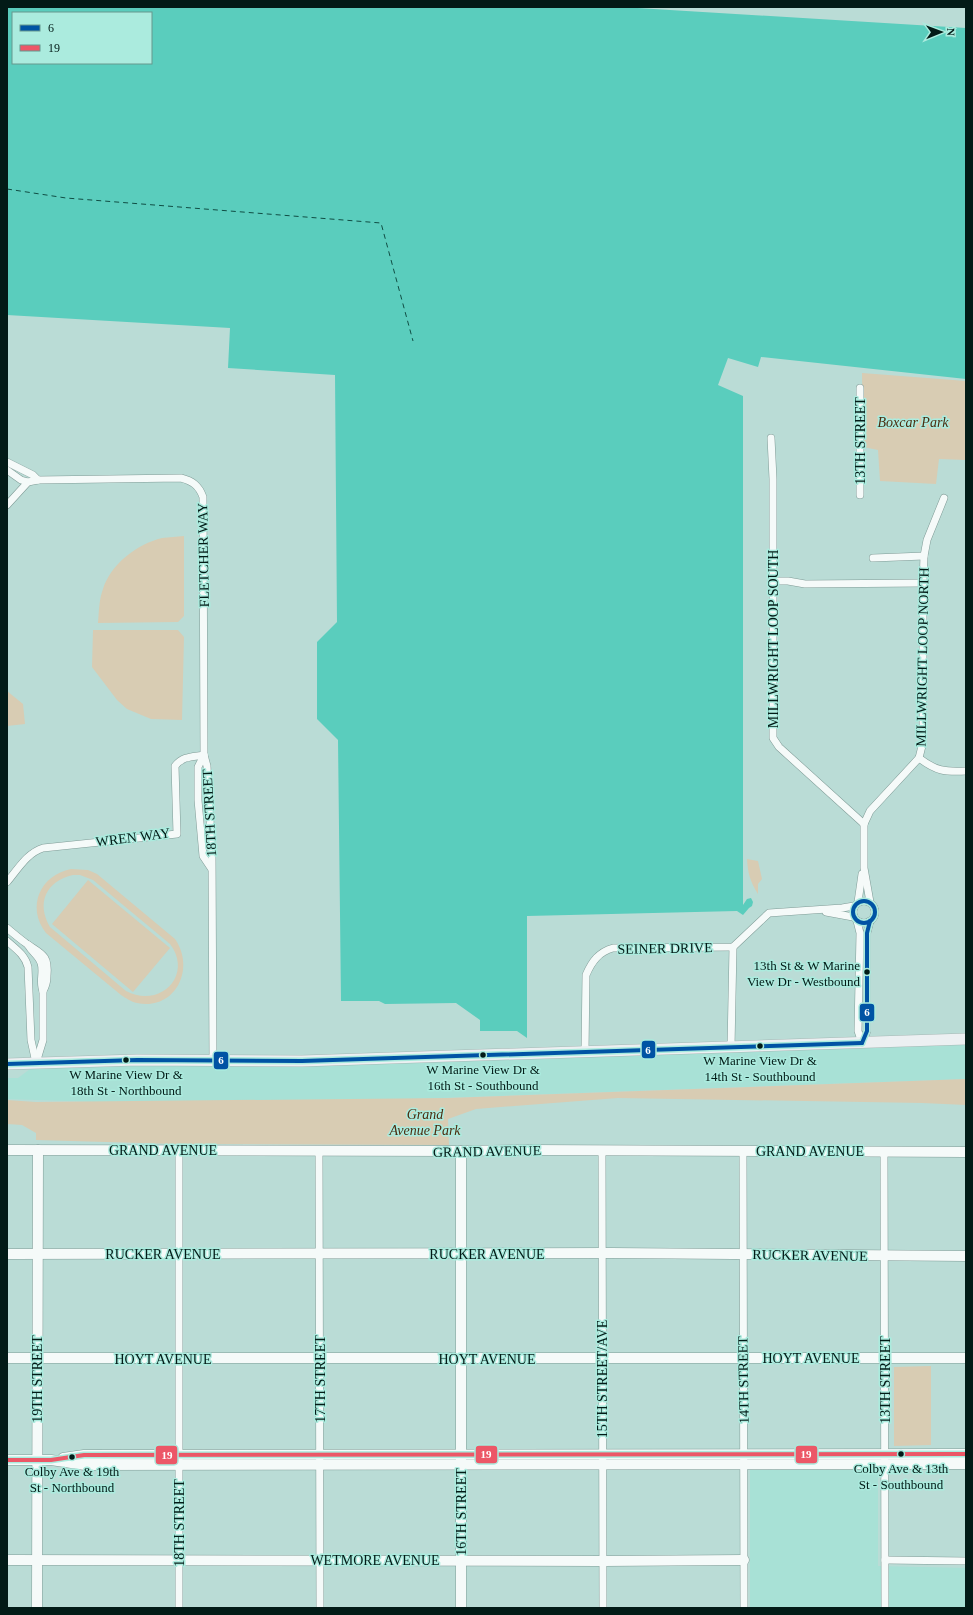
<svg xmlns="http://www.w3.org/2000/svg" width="973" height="1615" viewBox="0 0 973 1615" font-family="Georgia,serif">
<rect width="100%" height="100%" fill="#badcd6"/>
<g fill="#a8e1d6">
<path d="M966,1039V1079L217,1106L7,1099V1078H18L34,1066Z"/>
<path d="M750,1470H878V1566L966,1568V1608H750Z"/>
</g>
<g fill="#d8ccb3" fill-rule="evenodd">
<path d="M862,373L966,381V460L939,459L936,484L880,481L878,450L863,447Z"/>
<path d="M184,536V616L178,622L98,623C99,612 99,599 103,589C111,564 137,544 162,538C169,537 177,537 184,536Z"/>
<path d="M93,630H178L184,637L182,720L151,719L127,709L117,700L92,667Z"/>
<path d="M7,691L23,704L25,724L7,726Z"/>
<path d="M747,859L758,861L762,879L758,884V894C750,881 748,874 747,859Z"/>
<path d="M71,869L88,870L97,874L175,939C196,969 175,1011 137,1003C131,1002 126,998 121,995L46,933C26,907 40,875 71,869ZM73,875H80L93,880L170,944C194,976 159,1009 126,991L50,927C36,903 46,881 73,875Z"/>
<path d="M88,880L170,948L133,992L52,924Z"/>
<path d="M966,1079V1105L922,1103L618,1098L476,1109L448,1119L449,1145L176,1144L36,1140V1133L22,1125L7,1124V1100L36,1102L448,1098Z"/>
<path d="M931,1366V1445L894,1446V1367Z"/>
</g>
<path fill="#5acdbd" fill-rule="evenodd" d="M7,7H621L966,28V379L761,357L758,367L728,358L718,385L743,396V905L747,899L751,898L753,902L752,906L749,908L743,915L737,911L527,916V1038L517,1031H480V1020L456,1003L385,1004L379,1001H341L338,740L317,719V642L337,622L335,375L228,368L230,328L7,315ZM13,13H151V63H13Z"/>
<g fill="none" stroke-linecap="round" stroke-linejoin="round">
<path stroke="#104d44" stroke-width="1" stroke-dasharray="5 4" stroke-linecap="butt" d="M7,189L66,198L381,223L413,341"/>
<defs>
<g id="street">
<path d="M860,388V495"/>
<path d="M771,438L773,479V738L779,747L864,824"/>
<path d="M7,462L33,475L38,480"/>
<path d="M7,470L21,480L28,482"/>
<path d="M7,505L28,482L38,480L181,478C193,481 199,486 203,497L204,755L207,766L212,854L213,1061"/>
<path d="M873,558L924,556"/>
<path d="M773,581H788L805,584L923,583"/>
<path d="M204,755L198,767V800L203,856L211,868"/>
<path d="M919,758C936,771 944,772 966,771"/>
<path d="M7,882C18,869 27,853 43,848L177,834L175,766C183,756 192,757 204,755"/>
<circle cx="864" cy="912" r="11"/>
<path d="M858,902L862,874"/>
<path d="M870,902L864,868V824L870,811L919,758L923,742V583L924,556L927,540L944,498"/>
<path d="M826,912L853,917"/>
<path d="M857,921L860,933L858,1031L862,1043"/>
<path d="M7,928C14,934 20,939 27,944C42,954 49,955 47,976C47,982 46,986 43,991"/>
<path d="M7,941C16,949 25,955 28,967L31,1040L36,1063"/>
<path d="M28,945C32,952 39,956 41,963C44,972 39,982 43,991V1040L36,1063"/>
<path d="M862,1043L867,1031V933L870,921"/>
<path d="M731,1047L733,947"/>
<path d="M585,1052L586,975C592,961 599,952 613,948L733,947L769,913L842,908L854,906"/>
<path d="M179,1150V1608"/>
<path d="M319,1150L320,1608"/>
<path d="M602,1151L603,1608"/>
<path d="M743,1151L744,1608"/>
<path d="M884,1151L885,1608"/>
<path d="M885,1560L966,1561"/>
</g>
<g id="secondary">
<path d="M7,1150L455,1151L529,1150L966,1152"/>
<path d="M461,1151V1608"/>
<path d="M7,1254L611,1253L966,1256"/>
<path d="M7,1358H966"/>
<path d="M63,1458L84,1455L966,1454"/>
<path d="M7,1460H51L85,1465L966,1464"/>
<path d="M7,1560L603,1561L744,1560"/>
<path d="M37,1608L38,1150"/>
</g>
<path id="primary" d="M7,1064L137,1060L302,1061L966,1039"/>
</defs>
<use href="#street" stroke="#7f9b96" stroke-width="8"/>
<use href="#secondary" stroke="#7f9b96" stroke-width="11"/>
<use href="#primary" stroke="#a6b8b5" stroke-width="12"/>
<use href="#street" stroke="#f5faf9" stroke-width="7"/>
<use href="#secondary" stroke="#f5faf9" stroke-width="10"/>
<use href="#primary" stroke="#ecf0f2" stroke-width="11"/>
<defs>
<g id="bus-1">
<circle cx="864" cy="912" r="11"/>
<path d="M862,1043L867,1031V933L870,921"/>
<path d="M7,1064L137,1060L302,1061L862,1043"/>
</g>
<path id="bus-2" d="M7,1460H51L84,1455L966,1454"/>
</defs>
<use href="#bus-1" stroke="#abebde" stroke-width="7"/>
<use href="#bus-2" stroke="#abebde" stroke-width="7"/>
<use href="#bus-1" stroke="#0053a4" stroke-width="4"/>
<use href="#bus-2" stroke="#ec5767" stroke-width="4"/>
</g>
<g fill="#021b17" stroke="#abebde" stroke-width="1.5">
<circle cx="867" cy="972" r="3.5"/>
<circle cx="760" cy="1046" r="3.5"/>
<circle cx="483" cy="1055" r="3.5"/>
<circle cx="126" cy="1060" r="3.5"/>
<circle cx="901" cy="1454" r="3.5"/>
<circle cx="72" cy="1457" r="3.5"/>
</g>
<g text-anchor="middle" stroke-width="3" stroke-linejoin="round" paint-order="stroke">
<g font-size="13" fill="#021b17" stroke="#abebde">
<text x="860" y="970" text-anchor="end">13th St &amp; W Marine<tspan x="860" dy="16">View Dr - Westbound</tspan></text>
<text x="760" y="1065">W Marine View Dr &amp;<tspan x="760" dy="16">14th St - Southbound</tspan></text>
<text x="483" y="1074">W Marine View Dr &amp;<tspan x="483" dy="16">16th St - Southbound</tspan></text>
<text x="126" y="1079">W Marine View Dr &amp;<tspan x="126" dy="16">18th St - Northbound</tspan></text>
<text x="901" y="1473">Colby Ave &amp; 13th<tspan x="901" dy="16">St - Southbound</tspan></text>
<text x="72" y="1476">Colby Ave &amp; 19th<tspan x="72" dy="16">St - Northbound</tspan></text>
</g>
<g font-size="14" font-style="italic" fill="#4c2c0f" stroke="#abebde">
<text x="913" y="427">Boxcar Park</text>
<text x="425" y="1119">Grand<tspan x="425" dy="16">Avenue Park</tspan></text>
</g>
<g font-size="14" fill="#021b17" stroke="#abebde">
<text transform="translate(860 441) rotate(-90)" y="5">13TH STREET</text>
<text transform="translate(203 555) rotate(-91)" y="5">FLETCHER WAY</text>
<text transform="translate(773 639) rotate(-90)" y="5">MILLWRIGHT LOOP SOUTH</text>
<text transform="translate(922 657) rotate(-89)" y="5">MILLWRIGHT LOOP NORTH</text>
<text transform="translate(209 813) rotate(-93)" y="5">18TH STREET</text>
<text transform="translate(133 837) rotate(-7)" y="5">WREN WAY</text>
<text transform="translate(665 948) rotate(-1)" y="5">SEINER DRIVE</text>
<text x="163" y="1155">GRAND AVENUE</text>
<text transform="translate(487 1151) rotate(-1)" y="5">GRAND AVENUE</text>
<text x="810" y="1156">GRAND AVENUE</text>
<text x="163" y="1259">RUCKER AVENUE</text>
<text x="487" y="1259">RUCKER AVENUE</text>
<text transform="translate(810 1255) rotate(1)" y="5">RUCKER AVENUE</text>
<text x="811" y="1363">HOYT AVENUE</text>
<text x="163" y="1364">HOYT AVENUE</text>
<text x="487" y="1364">HOYT AVENUE</text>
<text transform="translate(37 1379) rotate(-90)" y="5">19TH STREET</text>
<text transform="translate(320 1379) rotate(-90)" y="5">17TH STREET</text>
<text transform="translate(602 1379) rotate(-90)" y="5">15TH STREET/AVE</text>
<text transform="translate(743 1380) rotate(-91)" y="5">14TH STREET</text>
<text transform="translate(885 1380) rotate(-90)" y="5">13TH STREET</text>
<text transform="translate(461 1512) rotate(-90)" y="5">16TH STREET</text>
<text transform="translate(179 1523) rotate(-90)" y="5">18TH STREET</text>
<text x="375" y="1565">WETMORE AVENUE</text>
</g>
</g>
<g stroke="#abebde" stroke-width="1.5">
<rect x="859" y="1003" width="16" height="19" rx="4" fill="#0053a4"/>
<rect x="641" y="1040" width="15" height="19" rx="4" fill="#0053a4"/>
<rect x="213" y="1051" width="16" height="19" rx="4" fill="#0053a4"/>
<rect x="795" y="1445" width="23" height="19" rx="4" fill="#ec5767"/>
<rect x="475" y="1445" width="23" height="19" rx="4" fill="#ec5767"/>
<rect x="155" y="1445" width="23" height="20" rx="4" fill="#ec5767"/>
</g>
<g font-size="11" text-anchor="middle" font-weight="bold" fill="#fff">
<text x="867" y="1016">6</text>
<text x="648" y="1054">6</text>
<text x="221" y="1064">6</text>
<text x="806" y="1458">19</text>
<text x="486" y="1458">19</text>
<text x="167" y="1459">19</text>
</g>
<rect width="973" height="1615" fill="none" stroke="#021b17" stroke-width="16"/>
<rect x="12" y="12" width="140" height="52" fill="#abebde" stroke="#67988e"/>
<rect x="20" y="25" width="20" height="6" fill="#0053a4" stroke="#67988e"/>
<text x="48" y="32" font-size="12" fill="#021b17">6</text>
<rect x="20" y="45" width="20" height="6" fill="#ec5767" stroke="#67988e"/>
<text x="48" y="52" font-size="12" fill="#021b17">19</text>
<g transform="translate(941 32) rotate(89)" stroke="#abebde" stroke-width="3" paint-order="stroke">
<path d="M0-3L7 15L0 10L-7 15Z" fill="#021b17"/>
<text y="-6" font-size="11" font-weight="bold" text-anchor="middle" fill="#021b17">N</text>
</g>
</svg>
